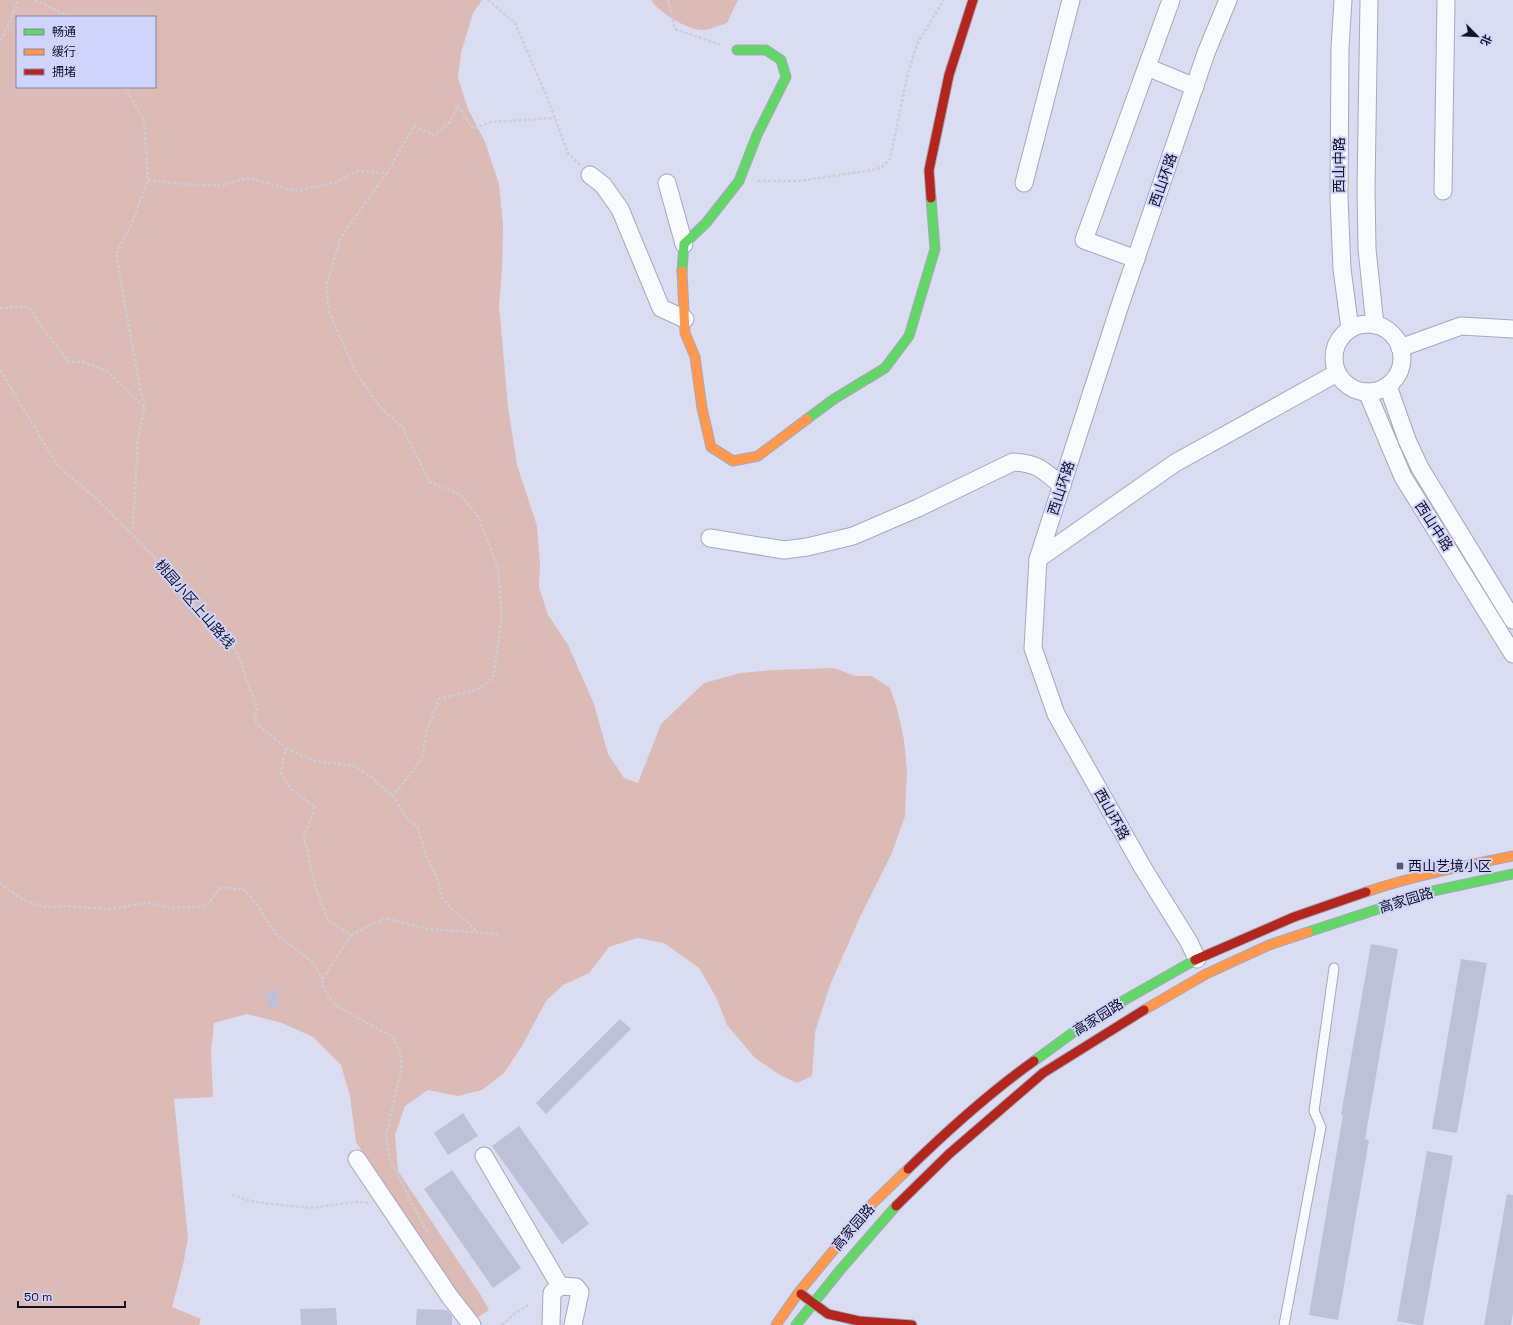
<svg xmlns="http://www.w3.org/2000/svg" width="1513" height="1325" viewBox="0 0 1513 1325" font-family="'Space Grotesk','Noto Sans SC',sans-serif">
<rect width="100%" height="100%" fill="#dadcf1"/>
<g fill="#dcbab6" fill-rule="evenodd">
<path d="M0,0H482L473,13L461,53L458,78L468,109L485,142L499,184L503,226L502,270L499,305L508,407L517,465L537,526L540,564L539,587L548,615L568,645L594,704L608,754L624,778L638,783L661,724L704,683L741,673L774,670L834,668L855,676H872L890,688L897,708L904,740L907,770L905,816L892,853L860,917L830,985L815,1032L812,1076L797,1083L780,1075L755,1058L727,1025L716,997L699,968L664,943L637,938L609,947L589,973L563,985L546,1001L522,1046L504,1073L482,1090L458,1096L428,1090L405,1106L395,1135L398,1171L480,1294L489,1310L477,1318L464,1309L356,1142L350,1096L341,1065L313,1037L282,1023L247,1014L214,1023L211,1052L213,1097L174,1099L188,1238L183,1265L172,1307L201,1319L199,1325H0ZM17,17H155V87H17Z"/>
<path d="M651,0H738L727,23C720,25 710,30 702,30C688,30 658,12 651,0Z"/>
</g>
<g fill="#bec0d7">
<path d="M1371,944L1398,949L1365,1139L1369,1140L1338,1320L1309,1315L1343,1115H1341Z"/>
<path d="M1461,959L1487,963L1457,1133L1432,1129Z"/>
<path d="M276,989L280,1005L270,1009L265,993Z"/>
<path d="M620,1019L631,1029L546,1114L536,1103Z"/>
<path d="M463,1113L478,1136L448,1155L434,1133Z"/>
<path d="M519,1126L589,1224L562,1244L492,1146Z"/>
<path d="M1427,1151L1453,1156L1423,1325H1418L1397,1321Z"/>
<path d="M452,1170L521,1268L493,1288L424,1189Z"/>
<path d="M1507,1194L1513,1195V1312L1511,1325H1484Z"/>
<path d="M336,1308L337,1325H301L300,1309Z"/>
<path d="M417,1309L447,1310L452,1316V1325H416Z"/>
</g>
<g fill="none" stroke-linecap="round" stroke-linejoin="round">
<defs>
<path id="lane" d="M1284,1325L1321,1127L1314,1111L1334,968"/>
<g id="street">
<path d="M1343,0L1340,48L1339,198L1342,269L1350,329"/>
<path d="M1369,0L1366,189L1367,249L1375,325"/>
<path d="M1147,67L1195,87"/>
<path d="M590,175L603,185L620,209L661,308L685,319"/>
<path d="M667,183L684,244"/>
<path d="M1024,183L1071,0"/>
<path d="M1443,191L1446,0"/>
<path d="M1136,259L1084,240L1171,0"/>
<circle cx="1368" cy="358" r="34"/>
<path d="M1400,348L1461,326L1513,329"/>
<path d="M1388,386L1407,440L1420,468L1513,620"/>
<path d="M1367,392L1403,477L1513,654"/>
<path d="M710,538L784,550L807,547L853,536L918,508L1013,462C1038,463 1043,470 1062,486"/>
<path d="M1038,559L1175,463L1337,373"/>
<path d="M1197,959L1189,942L1143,868L1056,714L1033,648L1038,559L1119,308L1206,53L1228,0"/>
<path d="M484,1156L560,1286"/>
<path d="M357,1159L450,1297L472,1325"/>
<path d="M551,1325L552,1293L560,1286L576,1287L580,1292L573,1325"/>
</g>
<g id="fast">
<path d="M682,271L684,244L706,223L739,181L757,135L786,77L781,60L766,50H737"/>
<path d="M807,419L834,399L885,368L909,336L935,249L931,198"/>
<path d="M1308,932L1433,891L1513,874"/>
<path d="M1034,1061L1093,1018L1195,960"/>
<path d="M796,1325L841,1269L896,1206"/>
</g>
<g id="slow">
<path d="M682,271L685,333L695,357L702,408L711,447L733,461L758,456L807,419"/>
<path d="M1366,892C1413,876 1464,866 1513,856"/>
<path d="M1144,1010L1206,974L1269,945L1308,932"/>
<path d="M776,1325L799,1292L872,1204L908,1169"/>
</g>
<g id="jam">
<path d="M931,198L929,170L949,75L973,0"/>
<path d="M1195,960L1294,917L1366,892"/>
<path d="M908,1169C947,1131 989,1093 1034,1061"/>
<path d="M896,1206L949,1154L1043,1073L1144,1010"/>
<path d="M801,1294L828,1314L859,1321L912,1325"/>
</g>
</defs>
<use href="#lane" stroke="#a7a8bd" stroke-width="11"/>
<use href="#street" stroke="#a7a8bd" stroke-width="19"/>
<use href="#fast" stroke="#a7a8bd" stroke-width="11"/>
<use href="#slow" stroke="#a7a8bd" stroke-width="11"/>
<use href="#jam" stroke="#a7a8bd" stroke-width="11"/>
<g stroke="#ccced4" stroke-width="2.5" stroke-dasharray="3 2" stroke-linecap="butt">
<path d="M35,0L70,17"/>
<path d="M488,0L515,23L547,97L568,153L580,165"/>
<path d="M668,0L675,29L721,45"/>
<path d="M0,40L3,37L19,0"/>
<path d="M125,87L144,120L148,180L132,223L116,254L139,383L145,407L138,438L133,527L128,532"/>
<path d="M387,173L341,237L326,286L329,312L357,374L381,408L403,428L415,453L430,482L461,495L479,518L498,568L502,617L493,678L479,689L439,699L426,733L422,759L393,796"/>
<path d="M148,180L184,184L219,186L248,178L297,191L337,182L357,171L387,173L414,126L434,135L450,122L458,106L473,129L491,122L555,118"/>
<path d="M758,181H799L866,171L881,168L890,159L907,77L917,44L944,0"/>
<path d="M0,309L19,306L31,309L39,323L69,362H83L107,371L144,407"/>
<path d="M0,370L58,466L99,501L154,557L199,612L219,631L238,654L257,709L254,722L286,748L281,772L291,789L315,807L304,837L315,886L328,920L351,935L322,979L323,989L335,1005L393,1037L401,1055L402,1066L386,1135L390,1160L426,1230L428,1235"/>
<path d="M286,748L315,761L354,766L367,774L393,796L406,817L418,827L426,856L437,878L442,898L454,911L465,920L477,932"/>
<path d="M0,883L23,900L45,907L70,906L92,908L109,909L148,903L174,908L206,906L221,887L245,890L259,907L265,919L278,936L314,963L322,979"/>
<path d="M351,935L385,918L427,929L499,934"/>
<path d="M232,1195L254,1202L310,1208L356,1202L369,1203"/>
<path d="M502,1325L515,1313L530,1304"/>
</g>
<use href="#lane" stroke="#f9fafd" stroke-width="9"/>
<use href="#street" stroke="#f9fafd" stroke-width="17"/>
<use href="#fast" stroke="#63d668" stroke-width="9"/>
<use href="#slow" stroke="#ff974d" stroke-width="9"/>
<use href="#jam" stroke="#b3261e" stroke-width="9"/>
</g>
<rect fill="#57576e" stroke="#d0d4fb" stroke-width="1.5" x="1396" y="862" width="8" height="8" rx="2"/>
<g text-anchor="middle" stroke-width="4" stroke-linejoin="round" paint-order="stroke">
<g font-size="14" fill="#101027" stroke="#d0d4fb">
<text transform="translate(1339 165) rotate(-90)" y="5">西山中路</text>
<text transform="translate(1163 180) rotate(-71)" y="5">西山环路</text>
<text transform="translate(1061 488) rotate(-72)" y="5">西山环路</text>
<text transform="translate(1434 526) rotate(57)" y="5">西山中路</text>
<text transform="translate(195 604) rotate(49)" y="5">桃园小区上山路线</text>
<text transform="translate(1112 814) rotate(61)" y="5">西山环路</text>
<text transform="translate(1406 900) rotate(-17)" y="5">高家园路</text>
<text transform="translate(1098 1017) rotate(-32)" y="5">高家园路</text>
<text transform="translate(853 1227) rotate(-49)" y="5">高家园路</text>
</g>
<g font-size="14" fill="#101027" stroke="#d0d4fb" text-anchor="start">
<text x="1408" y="871">西山艺境小区</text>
</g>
</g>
<rect x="16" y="16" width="140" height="72" fill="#d0d4fb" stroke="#8386a6"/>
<rect x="24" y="29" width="20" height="6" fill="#63d668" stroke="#8386a6"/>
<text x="52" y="36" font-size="12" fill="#101027">畅通</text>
<rect x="24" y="49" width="20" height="6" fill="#ff974d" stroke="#8386a6"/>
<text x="52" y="56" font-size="12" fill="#101027">缓行</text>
<rect x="24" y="69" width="20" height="6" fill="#b3261e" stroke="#8386a6"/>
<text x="52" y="76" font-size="12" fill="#101027">拥堵</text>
<g transform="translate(1477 36) rotate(114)" stroke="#d0d4fb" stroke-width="3" paint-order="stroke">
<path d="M0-3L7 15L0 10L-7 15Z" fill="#101027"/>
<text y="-6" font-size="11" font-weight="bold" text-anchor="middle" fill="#101027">北</text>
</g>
<path d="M18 1301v6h107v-6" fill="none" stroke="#101027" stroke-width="2"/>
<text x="24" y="1301" font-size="12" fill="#101027" stroke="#d0d4fb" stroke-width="3" paint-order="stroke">50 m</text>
</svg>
